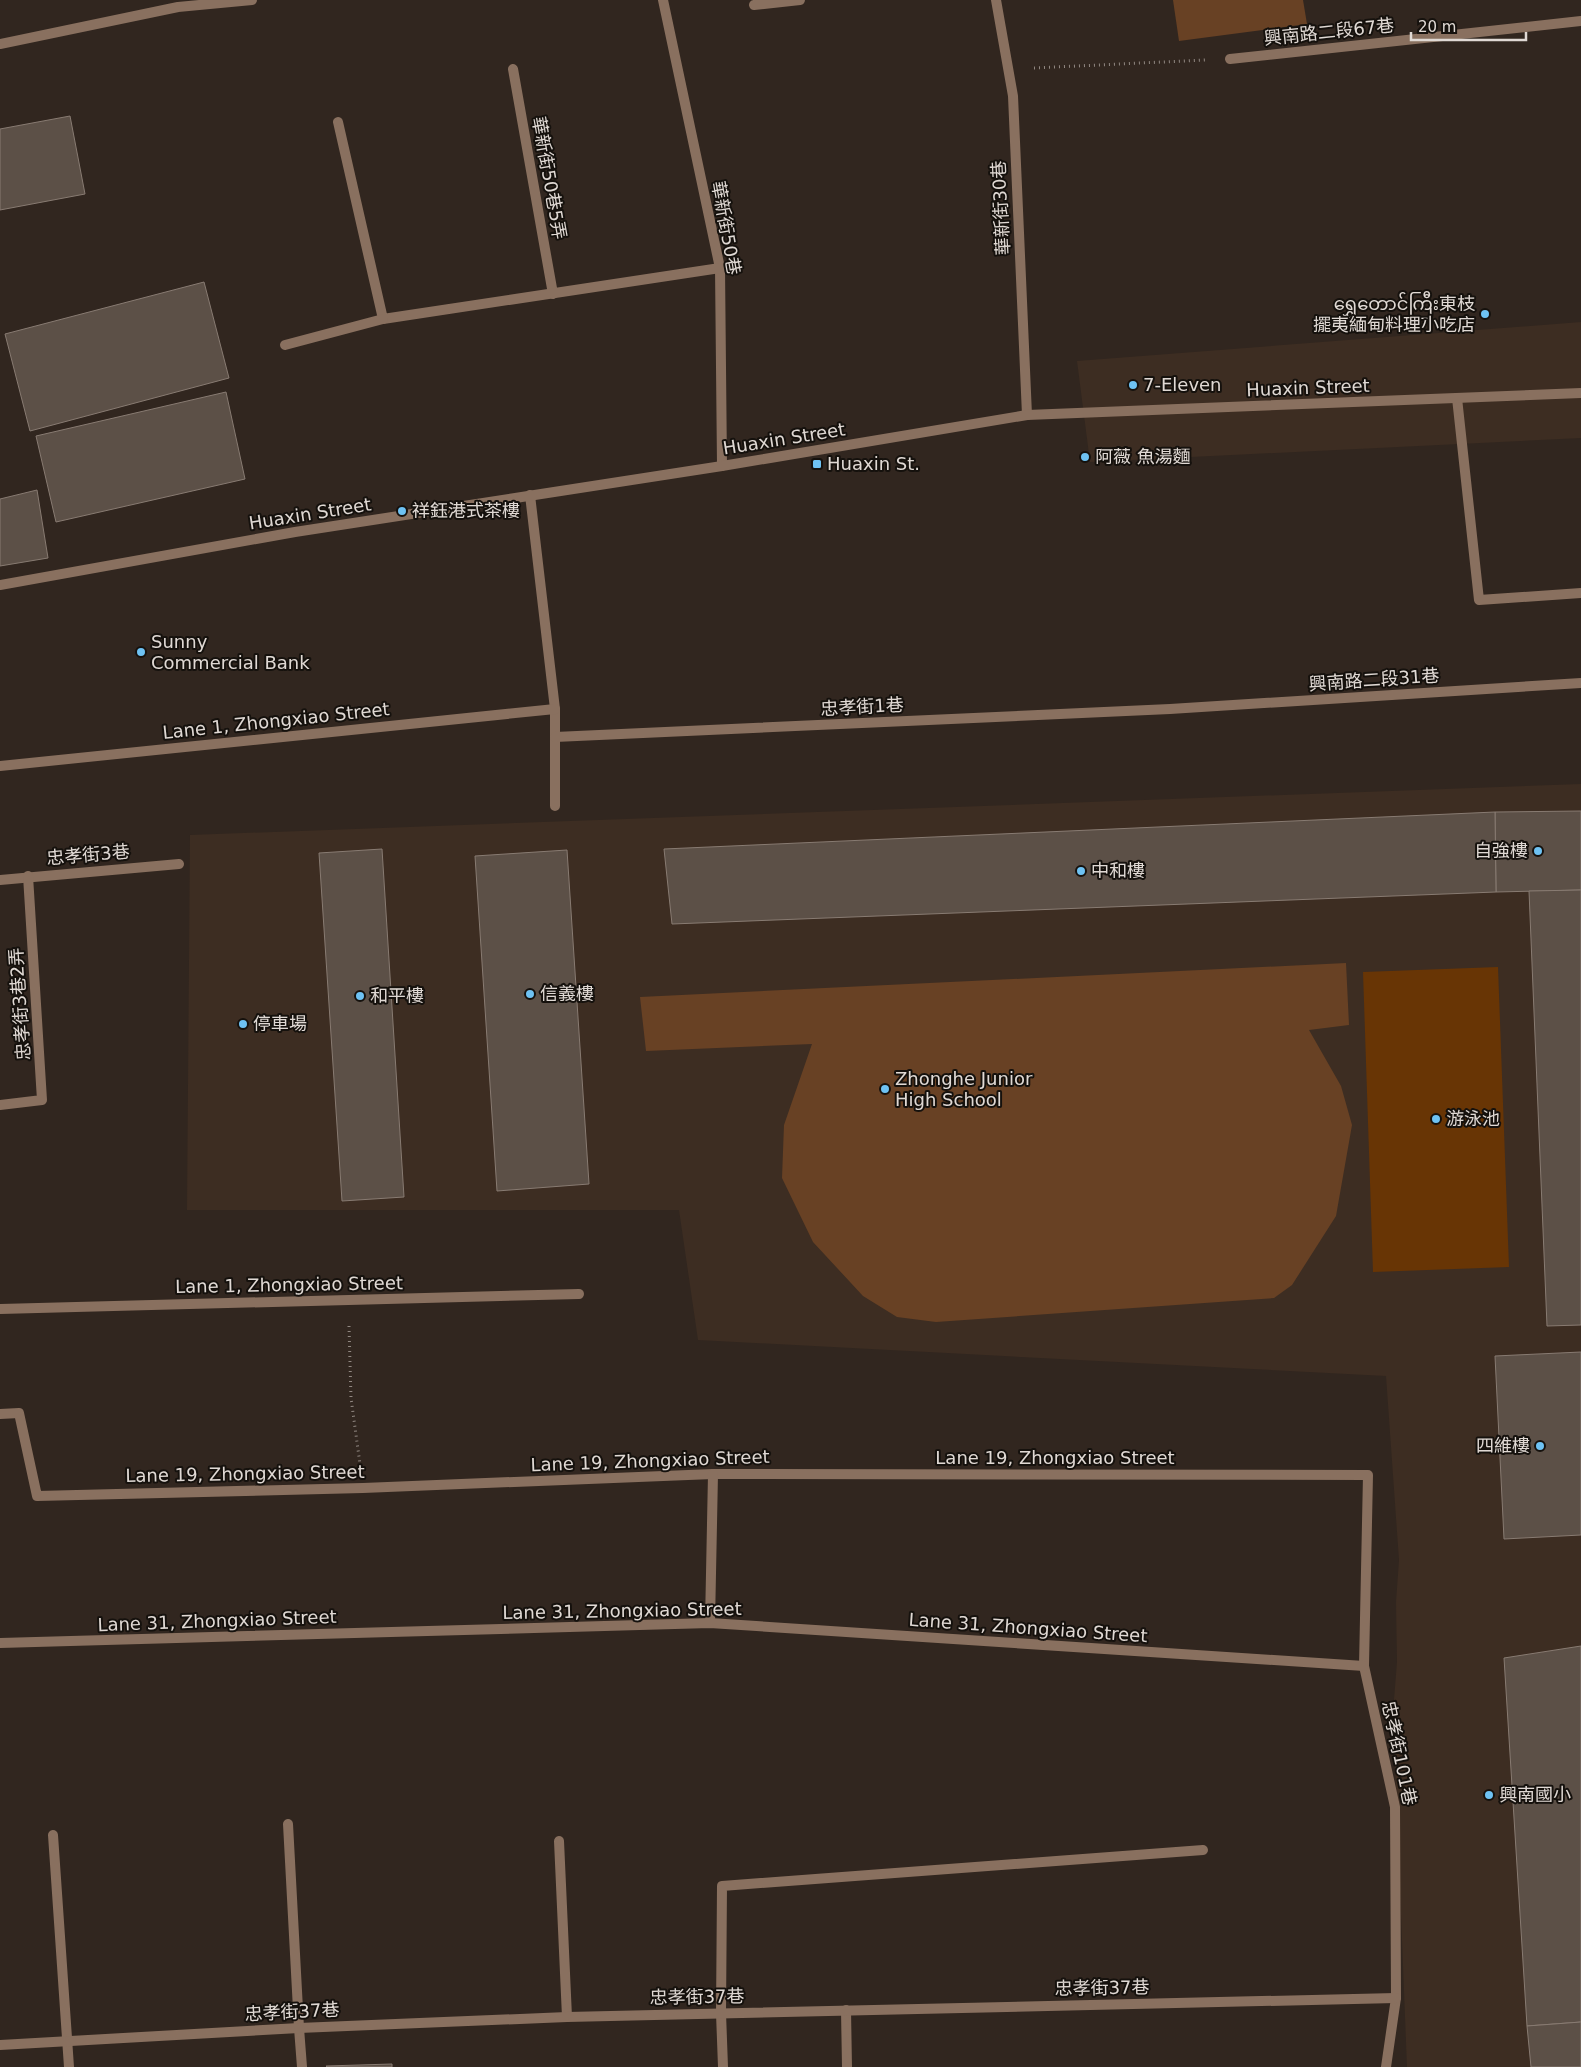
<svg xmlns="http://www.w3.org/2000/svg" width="1581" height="2067" viewBox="0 0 1581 2067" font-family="'DejaVu Sans','Noto Sans TC','Noto Sans Myanmar',sans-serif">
<rect width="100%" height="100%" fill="#31261f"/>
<g fill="#3d2d22">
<path d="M1581,322V438L1090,462L1077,361Z"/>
<path d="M1581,784V2067H1407L1393,1712L1397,1662L1396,1602L1399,1560L1386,1376L698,1340L679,1210H187L190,835Z"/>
</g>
<g fill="#684124">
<path d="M1173,0H1303L1307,24L1179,41Z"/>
<path d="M1346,963L1349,1025L1309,1030L1341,1086L1352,1125L1336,1216L1292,1285L1274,1298L936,1322L897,1317L863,1296L813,1242L782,1178L784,1125L812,1044L646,1051L640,997Z"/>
</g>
<path fill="#683505" d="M1498,967L1509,1267L1373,1272L1363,972Z"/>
<g fill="#5c5047" stroke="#887b72">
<path d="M70,116L85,194L0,210V129Z"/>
<path d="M204,282L229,378L30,431L5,334Z"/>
<path d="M226,392L245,479L56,522L36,436Z"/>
<path d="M37,490L48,558L0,566V499Z"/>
<path d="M1581,811V890L1496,892L1495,812Z"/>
<path d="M1495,812L1496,892L672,924L664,849Z"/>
<path d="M382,849L404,1197L342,1201L319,853Z"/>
<path d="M567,850L589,1184L497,1191L475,856Z"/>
<path d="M1581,890V1325L1547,1326L1529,891Z"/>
<path d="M1581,1352V1535L1504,1539L1495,1356Z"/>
<path d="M1581,1646V2022L1527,2026L1504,1658Z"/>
<path d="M1581,2022V2067H1531L1527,2026Z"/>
<path d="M392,2064V2067H327L326,2066Z"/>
</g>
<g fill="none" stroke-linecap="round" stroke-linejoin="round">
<g stroke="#918882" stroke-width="3" stroke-dasharray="1 4" stroke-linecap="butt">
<path d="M1034,68L1205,60"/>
<path d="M349,1326L351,1398L360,1464"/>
</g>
<g stroke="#89705f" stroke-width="10">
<path d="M663,0L720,268L722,466"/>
<path d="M996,0L1013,96L1027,415"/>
<path d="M754,5L800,0"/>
<path d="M1230,59L1581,21"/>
<path d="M513,69L553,294"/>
<path d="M338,122L383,319L720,268"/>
<path d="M285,345L383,319"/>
<path d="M1457,398L1479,600L1581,593"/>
<path d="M530,495L555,709V806"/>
<path d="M555,737L1170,709L1581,683"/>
<path d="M0,766L555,709"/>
<path d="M0,880L179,864"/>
<path d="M0,1105L42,1100L28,876"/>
<path d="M0,1309L579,1294"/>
<path d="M0,1414L19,1413L37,1496L363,1488L713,1474L1368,1475L1364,1666L1395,1807L1396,1998L1386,2067"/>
<path d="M710,1623L713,1474"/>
<path d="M288,1824L299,2028L302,2067"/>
<path d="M53,1835L69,2067"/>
<path d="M559,1841L567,2017"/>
<path d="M846,2010L847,2067"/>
<path d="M723,2067L721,2013L722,1886L1203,1850"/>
</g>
<g stroke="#89705f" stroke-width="10">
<path d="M0,44L178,7L252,0"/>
<path d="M0,585L295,532L722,466L1027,415L1581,393"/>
<path d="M0,1643L710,1623L1364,1666"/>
<path d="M0,2045L299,2028L567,2017L1396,1998"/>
</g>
</g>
<g fill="#6ec2f3" stroke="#15110d" stroke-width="2">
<circle cx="1485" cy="314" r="5"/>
<circle cx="1133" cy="385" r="5"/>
<circle cx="1085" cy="457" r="5"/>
<rect x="812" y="459" width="10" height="10" rx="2.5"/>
<circle cx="402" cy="511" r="5"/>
<circle cx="141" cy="652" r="5"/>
<circle cx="1538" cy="851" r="5"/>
<circle cx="1081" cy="871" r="5"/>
<circle cx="530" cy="994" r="5"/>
<circle cx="360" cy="996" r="5"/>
<circle cx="243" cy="1024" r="5"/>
<circle cx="885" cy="1089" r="5"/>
<circle cx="1436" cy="1119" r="5"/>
<circle cx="1540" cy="1446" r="5"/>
<circle cx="1489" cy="1795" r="5"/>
</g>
<g text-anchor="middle" stroke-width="4" stroke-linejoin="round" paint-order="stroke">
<g font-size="18" fill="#e0d9d4" stroke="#15110d">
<text transform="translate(1329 32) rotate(-6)" y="6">興南路二段67巷</text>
<text transform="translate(549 178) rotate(80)" y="6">華新街50巷5弄</text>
<text transform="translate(1001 208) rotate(-93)" y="6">華新街30巷</text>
<text transform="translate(726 228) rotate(80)" y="6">華新街50巷</text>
<text transform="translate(1308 388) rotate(-2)" y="6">Huaxin Street</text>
<text transform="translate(784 439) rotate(-9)" y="6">Huaxin Street</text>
<text transform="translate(310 514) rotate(-9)" y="6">Huaxin Street</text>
<text transform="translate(1374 680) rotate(-4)" y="6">興南路二段31巷</text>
<text transform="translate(862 707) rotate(-3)" y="6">忠孝街1巷</text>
<text transform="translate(276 721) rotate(-6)" y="6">Lane 1, Zhongxiao Street</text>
<text transform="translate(88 855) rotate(-5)" y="6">忠孝街3巷</text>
<text transform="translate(20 1004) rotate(-94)" y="6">忠孝街3巷2弄</text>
<text transform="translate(289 1285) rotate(-1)" y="6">Lane 1, Zhongxiao Street</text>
<text x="1055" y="1464">Lane 19, Zhongxiao Street</text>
<text transform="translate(650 1461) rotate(-2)" y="6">Lane 19, Zhongxiao Street</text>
<text transform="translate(245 1474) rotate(-1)" y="6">Lane 19, Zhongxiao Street</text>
<text transform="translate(622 1611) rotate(-1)" y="6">Lane 31, Zhongxiao Street</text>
<text transform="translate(217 1621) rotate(-2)" y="6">Lane 31, Zhongxiao Street</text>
<text transform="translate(1028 1628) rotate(4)" y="6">Lane 31, Zhongxiao Street</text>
<text transform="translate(1399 1753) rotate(78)" y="6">忠孝街101巷</text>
<text transform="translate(1102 1988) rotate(-1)" y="6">忠孝街37巷</text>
<text transform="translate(697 1997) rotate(-1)" y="6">忠孝街37巷</text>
<text transform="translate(292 2012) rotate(-3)" y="6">忠孝街37巷</text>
</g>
<g font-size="18" fill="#e0d9d4" stroke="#15110d" text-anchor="start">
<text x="1475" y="310" text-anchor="end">ရွှေတောင်ကြီး東枝<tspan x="1475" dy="21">擺夷緬甸料理小吃店</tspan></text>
<text x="1143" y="391">7-Eleven</text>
<text x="1095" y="463">阿薇 魚湯麵</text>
<text x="827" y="470">Huaxin St.</text>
<text x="412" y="517">祥鈺港式茶樓</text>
<text x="151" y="648">Sunny<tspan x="151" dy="21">Commercial Bank</tspan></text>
<text x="1528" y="857" text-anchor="end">自強樓</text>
<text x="1091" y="877">中和樓</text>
<text x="540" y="1000">信義樓</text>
<text x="370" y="1002">和平樓</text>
<text x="253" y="1030">停車場</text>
<text x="895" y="1085">Zhonghe Junior<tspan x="895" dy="21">High School</tspan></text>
<text x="1446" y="1125">游泳池</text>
<text x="1530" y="1452" text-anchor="end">四維樓</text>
<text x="1499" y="1801">興南國小</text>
</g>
</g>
<path d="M1411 32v8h115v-8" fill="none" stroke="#e0d9d4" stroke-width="2.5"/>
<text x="1418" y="32" font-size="15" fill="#e0d9d4" stroke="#15110d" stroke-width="4" paint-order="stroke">20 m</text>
</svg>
